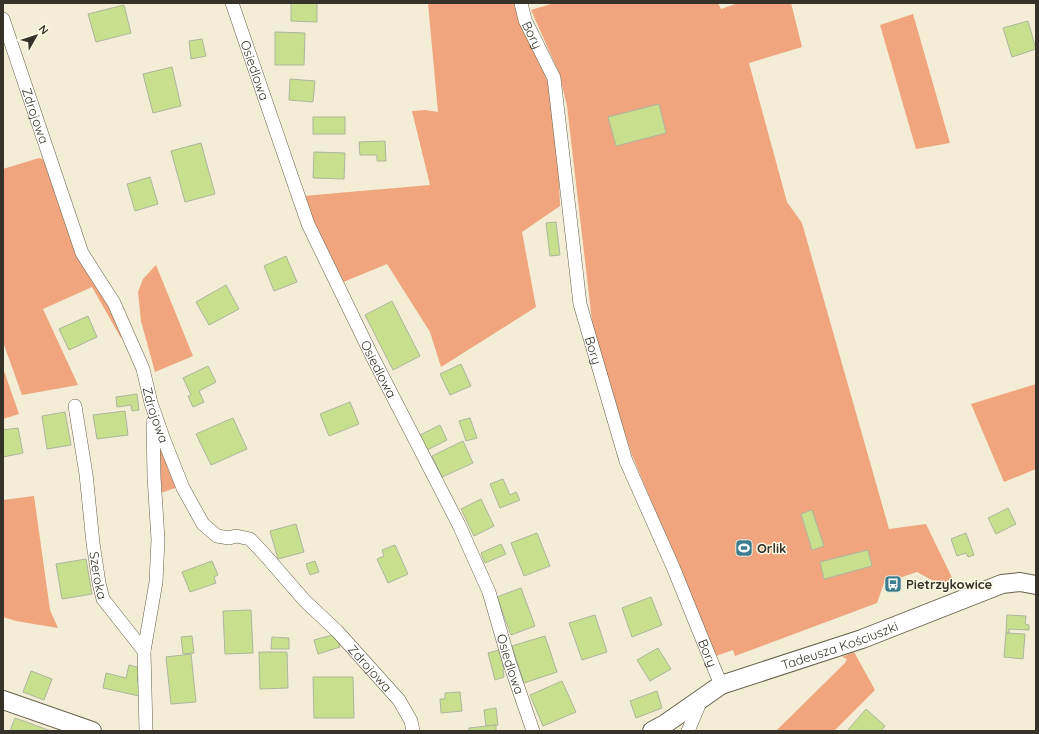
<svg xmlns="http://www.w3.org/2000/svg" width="1039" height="734" viewBox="0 0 1039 734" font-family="Quicksand,sans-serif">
<rect width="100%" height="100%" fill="#f2edd4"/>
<g fill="#f0a57f">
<path d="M428,3H514L551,89L557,129L560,206L522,232L536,307L441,367L430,332L387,264L341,283L303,196L430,185L412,111L425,110L438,112Z"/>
<path d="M554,3H718L721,9L738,3H791L802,47L749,63L787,202L802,223L889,529L926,524L958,590H950L917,572L884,583L877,603L735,656L733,650L716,656L632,455L594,338L567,106L559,73L531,10Z"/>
<path d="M913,14L950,143L916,149L880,25Z"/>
<path d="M39,158L45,160L122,330L121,338L92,287L43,309L78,385L22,395L3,342V227L4,226L3,222V169Z"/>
<path d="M156,265L193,356L155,372L141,321L138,292L143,279Z"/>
<path d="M3,368L19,414L3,419Z"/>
<path d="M1036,384V469L1004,482L971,404Z"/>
<path d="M162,446L178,487L161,493L158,447Z"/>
<path d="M34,496L50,610L58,628L16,621L3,617V500Z"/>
<path d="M854,652L875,690L834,731H776L845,663L847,659L842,657Z"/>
</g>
<g fill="#c8e08e" stroke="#adb59e">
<path d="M291,3H317V22L291,21Z"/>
<path d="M124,5L131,33L96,42L88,14Z"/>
<path d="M1028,21L1036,49L1012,57L1003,28Z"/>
<path d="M275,32L305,33L304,65H275Z"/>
<path d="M202,39L206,56L191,59L189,41Z"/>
<path d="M172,67L181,106L153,113L143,74Z"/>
<path d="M290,79L315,81L313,102L289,100Z"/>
<path d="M659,104L666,133L616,146L608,117Z"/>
<rect x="313" y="117" width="32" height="17"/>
<path d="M385,141L386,161H377V155H360L359,142Z"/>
<path d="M201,143L215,194L185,202L171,151Z"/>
<path d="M314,152L345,153L344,179L313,178Z"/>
<path d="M150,177L158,204L135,211L127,184Z"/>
<path d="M556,222L560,255L550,256L546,223Z"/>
<path d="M286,256L297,282L274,291L264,266Z"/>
<path d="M226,285L239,309L209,325L196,302Z"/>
<path d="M392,301L420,356L393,370L365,315Z"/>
<path d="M88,316L97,337L69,350L59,329Z"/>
<path d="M461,364L471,386L450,395L440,374Z"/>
<path d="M208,366L216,382L199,391L204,402L193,407L188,396L191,395L183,378Z"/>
<path d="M137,394L139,410L132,411L131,405L117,407L116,397Z"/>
<path d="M350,402L359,424L329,436L320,414Z"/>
<path d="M125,411L128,435L97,439L93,415Z"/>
<path d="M65,412L71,445L47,449L42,416Z"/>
<path d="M233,418L247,449L211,465L196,434Z"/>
<path d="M470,418L477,438L466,441L459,421Z"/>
<path d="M440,425L447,440L427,450L420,435Z"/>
<path d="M18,428L23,453L3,457V430Z"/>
<path d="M463,441L473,463L442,477L432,456Z"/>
<path d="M503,479L510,495L516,492L520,500L500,508L490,484Z"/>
<path d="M481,499L494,526L474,536L461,509Z"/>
<path d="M1008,508L1016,524L996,534L988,518Z"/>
<path d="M812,510L824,546L812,550L801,514Z"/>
<path d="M296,524L304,552L278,559L270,531Z"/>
<path d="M537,533L550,566L524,576L511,543Z"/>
<path d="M966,533L974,555L968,557L966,553L957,556L951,539Z"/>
<path d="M501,544L506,554L485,563L481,553Z"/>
<path d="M395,545L408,574L388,583L377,559L384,556L382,550Z"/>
<path d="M868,550L872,566L824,579L820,562Z"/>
<path d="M86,559L92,594L62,599L56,564Z"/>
<path d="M212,561L218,575L214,577L216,583L190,592L182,572Z"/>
<path d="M315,561L319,572L310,575L306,564Z"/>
<path d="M521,588L535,626L511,635L497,597Z"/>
<path d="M651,597L662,625L632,637L622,608Z"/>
<path d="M251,610L253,653L225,654L223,611Z"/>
<path d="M595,615L607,652L582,660L569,623Z"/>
<path d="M1007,615L1026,616L1025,624L1029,625V630L1009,629V633H1006Z"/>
<path d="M1006,633L1025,634L1023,659L1004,657Z"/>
<path d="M336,634L340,647L318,654L314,640Z"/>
<path d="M192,636L194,653L183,654L181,637Z"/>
<path d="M545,636L557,672L524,683L512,646Z"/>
<path d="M272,637L289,638V649H271Z"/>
<path d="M658,648L671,669L650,681L637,660Z"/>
<path d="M499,650L504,670H503L504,677L495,680L488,653Z"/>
<path d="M259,652H287L288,688L260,689Z"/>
<path d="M191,654L196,702L171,704L166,657Z"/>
<path d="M129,665L140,668L137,681L142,682L139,696L103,688L106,673L126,678Z"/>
<path d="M31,671L52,679L44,700L23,692Z"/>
<path d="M313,677H353L354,718H314Z"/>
<path d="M562,681L576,712L543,726L530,695Z"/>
<path d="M657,691L662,708L636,718L630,701Z"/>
<path d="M460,692L462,711L441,713L440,699H445V693Z"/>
<path d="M496,708L498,725L486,726L484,710Z"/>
<path d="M866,709L885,726L881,731H847Z"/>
<path d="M15,718L51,731H10Z"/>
<path d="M496,725V731H469V728Z"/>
</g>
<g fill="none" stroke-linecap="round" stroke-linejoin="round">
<defs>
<g id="street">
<path id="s1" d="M232,3L308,224L372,356L459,525L489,592L509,661L533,731"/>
<path id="s2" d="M521,3L525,20L554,78L580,304L626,461L673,567L721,685"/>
<path id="s3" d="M3,19L82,253L114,303L143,369L151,403L164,440L183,488L203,524L217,536L229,538L236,536L250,539L265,555L305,601L337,631L399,700L411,721L413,731"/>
<path id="s4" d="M75,406L86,474L93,543L99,583L103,599L144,651L146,731"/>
<path d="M144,651L156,582L158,539L154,477L153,422"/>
<path d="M688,731L702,698"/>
</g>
<g id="secondary">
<path d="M3,700L92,731"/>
<path id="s5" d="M652,731L665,724L721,685L862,639L1002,584L1020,582L1036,585"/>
</g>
</defs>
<use href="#street" stroke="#67624d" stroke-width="14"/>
<use href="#secondary" stroke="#67624d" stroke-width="20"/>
<use href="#street" stroke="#fff" stroke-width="13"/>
<use href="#secondary" stroke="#fff" stroke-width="18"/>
</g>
<defs>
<symbol id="stadium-square" viewBox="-11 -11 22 22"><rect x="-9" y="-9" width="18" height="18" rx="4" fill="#3c7c90" stroke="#fefae6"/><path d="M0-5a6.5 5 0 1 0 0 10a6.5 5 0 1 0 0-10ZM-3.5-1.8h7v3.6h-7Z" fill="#fff"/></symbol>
<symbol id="bus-square" viewBox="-11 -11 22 22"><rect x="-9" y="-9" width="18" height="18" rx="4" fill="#3c7c90" stroke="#fefae6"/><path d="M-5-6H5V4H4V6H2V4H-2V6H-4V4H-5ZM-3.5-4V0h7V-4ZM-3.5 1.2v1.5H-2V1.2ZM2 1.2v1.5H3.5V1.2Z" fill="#fff"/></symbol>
</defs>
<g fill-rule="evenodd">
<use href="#stadium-square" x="734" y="538" width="20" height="20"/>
<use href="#bus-square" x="883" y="574" width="20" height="20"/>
</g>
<g text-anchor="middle" stroke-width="3" stroke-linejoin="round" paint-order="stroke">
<g font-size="13" fill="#353329" stroke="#fefae6">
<text dy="5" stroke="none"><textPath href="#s2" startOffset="34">Bory</textPath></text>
<text dy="5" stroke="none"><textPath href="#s1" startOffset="71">Osiedlowa</textPath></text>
<text dy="5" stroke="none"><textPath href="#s3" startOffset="102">Zdrojowa</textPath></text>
<text dy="5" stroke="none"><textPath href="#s2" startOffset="358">Bory</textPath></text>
<text dy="5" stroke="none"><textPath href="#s1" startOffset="395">Osiedlowa</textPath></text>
<text dy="5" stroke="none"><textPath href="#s3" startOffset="426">Zdrojowa</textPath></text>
<text dy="5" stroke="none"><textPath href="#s4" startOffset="171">Szeroka</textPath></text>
<text dy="5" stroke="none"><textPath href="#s5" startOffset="208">Tadeusza Kościuszki</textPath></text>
<text dy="5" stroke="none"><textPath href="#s2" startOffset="682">Bory</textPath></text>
<text dy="5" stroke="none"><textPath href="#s1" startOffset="719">Osiedlowa</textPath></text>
<text dy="5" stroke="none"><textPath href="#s3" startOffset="774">Zdrojowa</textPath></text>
</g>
<g font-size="13" font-weight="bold" fill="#353329" stroke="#fefae6" text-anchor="start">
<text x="757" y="553">Orlik</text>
<text x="906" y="589">Pietrzykowice</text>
</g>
</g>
<rect width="1039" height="734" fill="none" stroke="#353329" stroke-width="8"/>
<g transform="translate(36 36) rotate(51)" stroke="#fefae6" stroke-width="3" paint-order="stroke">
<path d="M0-3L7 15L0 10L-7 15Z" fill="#353329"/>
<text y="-6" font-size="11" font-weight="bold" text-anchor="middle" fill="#353329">N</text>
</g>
</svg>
